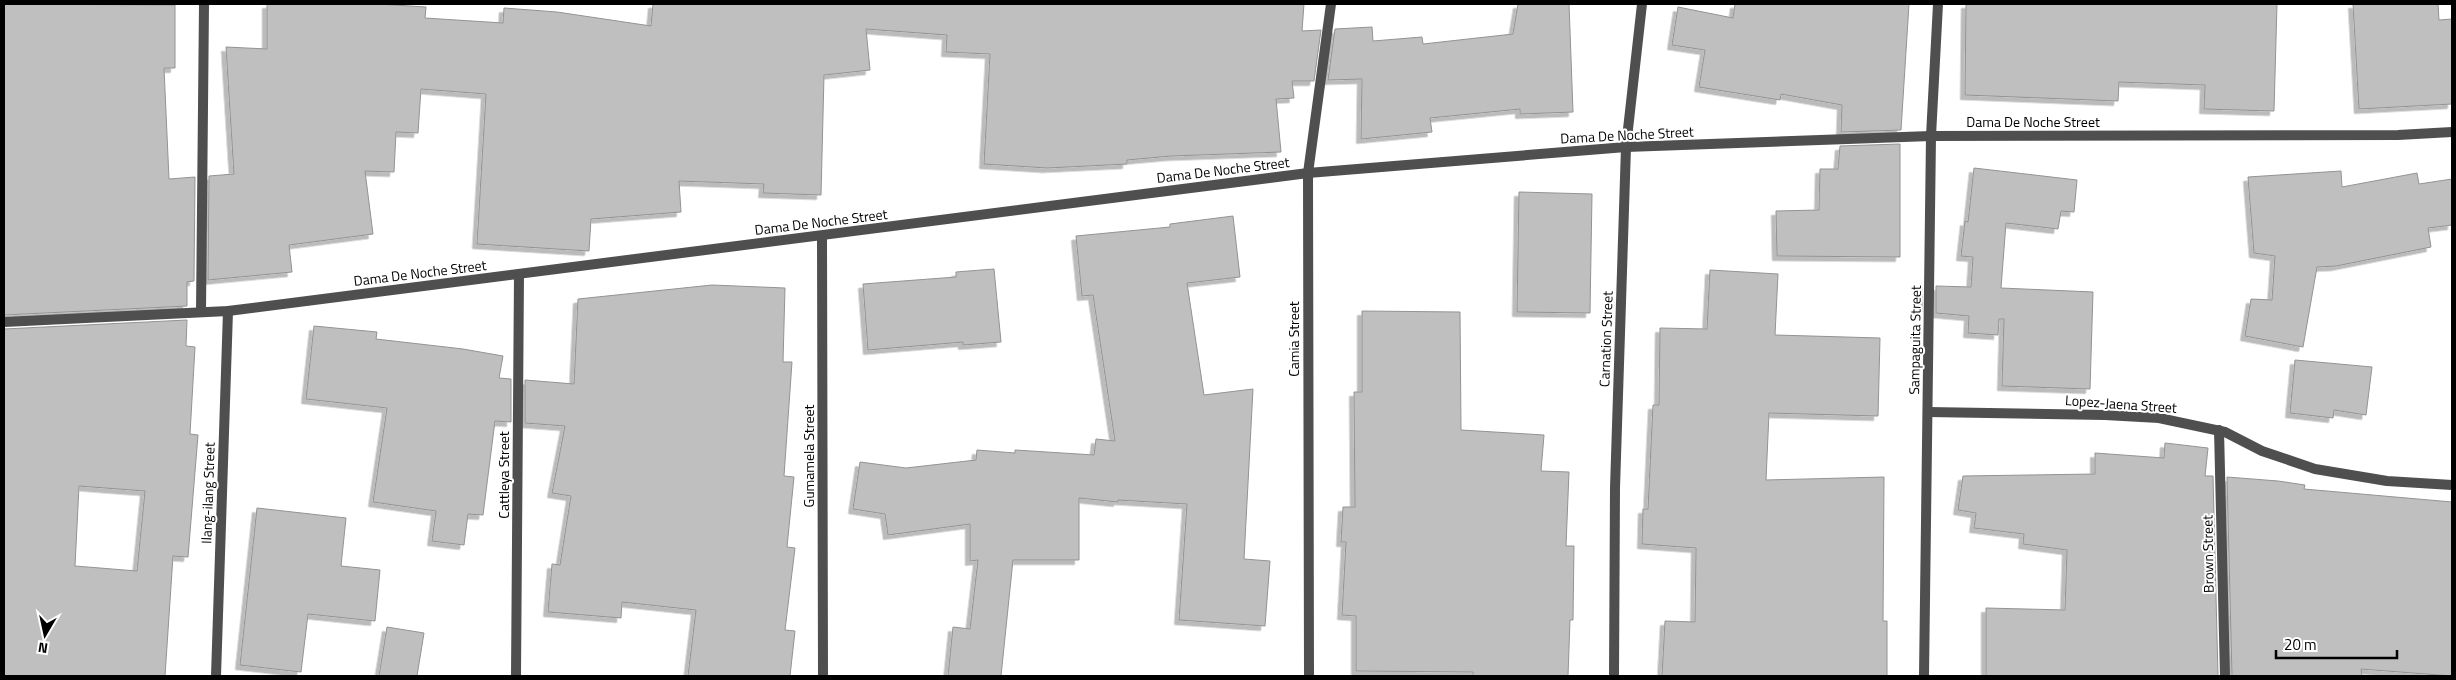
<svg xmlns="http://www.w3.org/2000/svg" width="2456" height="680" viewBox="0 0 2456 680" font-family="'Titillium Web',sans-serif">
<defs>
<filter id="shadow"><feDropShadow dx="-4.5" dy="4.5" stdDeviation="0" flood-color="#0004"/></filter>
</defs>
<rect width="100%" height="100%" fill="#fff"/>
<g fill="#bfbfbf" stroke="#939393" fill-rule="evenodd" filter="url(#shadow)">
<path d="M4,4L175,5V68H164L169,179L195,177L194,281L187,282V306L4,315Z"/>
<path d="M267,4H378L426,7L425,18L503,23L504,8L557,12L651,26L653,4H1304L1302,31L1321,30L1314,81H1292L1294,98L1276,99L1281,152L1171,156L1127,160V164L1047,168L984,164L990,54L946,52L947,35L866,29L870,70L824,75L821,195L763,193L764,184L679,181L681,212L591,219L589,251L477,244L486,94L421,89L418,133L396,132L394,172L365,171L373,234L289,245L292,272L208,280L209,176L234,174L226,47L267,49Z"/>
<path d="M1518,4H1569L1573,112L1520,114V109L1430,118L1432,132L1361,139L1362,79L1328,80L1335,29L1372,27L1373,41L1422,37L1423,44L1513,34Z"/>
<path d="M1735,4H1909L1901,130L1841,132L1842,105L1781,94L1780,100L1699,87L1705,50L1672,45L1678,7L1733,18Z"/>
<path d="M1966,4H2277L2274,111L2204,109L2205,85L2119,82L2118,101L1965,95Z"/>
<path d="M2353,4H2438L2439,20L2452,19V104L2359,109Z"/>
<path d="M1900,144V257L1777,256L1776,211L1819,210L1820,169H1838L1840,146Z"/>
<path d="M1974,168L2077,180L2074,212L2061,211L2058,229L2006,223L2001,288L2093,292L2090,389L2002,386L2004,319H1999L1998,335L1968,333L1969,316L1936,313V286L1971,287L1973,257L1961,256L1965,221L1968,222Z"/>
<path d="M2341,171L2342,187L2417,173L2419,184L2452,179V225L2428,228L2431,247L2336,266L2317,267L2303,347L2245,336L2251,299L2272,300L2275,256L2254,253L2248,177Z"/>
<path d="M1519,192L1592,194L1590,313L1517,312Z"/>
<path d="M1233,216L1240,277L1187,283L1204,395L1253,389L1244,559L1270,561L1265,626L1179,620L1187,504L1118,500V502L1079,498V560H1013L1001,676H948L953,627L970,629L978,560L970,561V524L888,535L885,514L853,509L860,462L906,468L976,460L977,450L1015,453V450L1094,455L1096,439L1115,441L1093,295L1082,296L1076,236L1170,227V224Z"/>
<path d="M994,269L1001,342L963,345V342L868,350L863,284L956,277V272Z"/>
<path d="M1710,270L1778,274L1775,335L1880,338L1878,416L1769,413L1766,480L1884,477L1883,621H1887V676H1662L1665,621L1695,622L1696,548L1642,544L1643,509H1648L1653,405H1659L1660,328L1707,329Z"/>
<path d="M712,285L785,288L783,362H792L784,476L794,477L787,547L795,548L785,630L795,631L790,676H688L696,610L622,602L621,618L548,612L552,564L560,565L571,496L552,493L565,426L525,423V380L574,384L578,299Z"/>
<path d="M1921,285H1922V312H1919Z"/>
<path d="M1362,311L1460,312L1461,430L1544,435L1541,471L1569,472L1566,546H1574L1573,620H1570L1568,676H1473V672L1356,671V616L1342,615L1346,542H1341L1343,507H1355L1354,392H1362Z"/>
<path d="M187,320L186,346L195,347L190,434L198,435L188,557L173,556L165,676H4V329ZM79,486L145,491L137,571L75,566Z"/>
<path d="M314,326L377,332L376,339L463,349L503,356L499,378L511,379V422L495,421L483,515L468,514L464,545L432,541L436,511L373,502L387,408L306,399Z"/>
<path d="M2295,360L2372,367L2366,415L2334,410L2333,418L2290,413Z"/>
<path d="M2165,443L2208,448L2205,476H2213L2218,676H1986V608L2065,610L2067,550L2023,544L2024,534L1974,528L1976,513L1958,510L1963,476L2095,474V453L2164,458Z"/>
<path d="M2227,477L2278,481L2305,485L2304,489L2452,502V676L2361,669L2362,676H2232Z"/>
<path d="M257,508L346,518L341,566L380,570L375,621L308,614L301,672L240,665Z"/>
<path d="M387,627L424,633L417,676H379Z"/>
</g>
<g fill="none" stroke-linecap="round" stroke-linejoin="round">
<g stroke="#4f4f4f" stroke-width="10">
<path d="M822,236L823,676"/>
<path d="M201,312L204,4"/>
<path d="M4,322L228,311L1308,173L1626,147L1931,136L2398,135L2452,132"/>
<path d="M1928,412L2105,415L2159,418L2225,432L2262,451L2315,469L2387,481L2452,485"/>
<path d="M2219,430L2225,676"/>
<path d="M216,676L228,311"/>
<path d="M516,676L519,274"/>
<path d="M1309,676L1308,173L1331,4"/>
<path d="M1614,676L1615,488L1626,147L1642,4"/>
<path d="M1924,676L1931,136L1938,4"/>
</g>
</g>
<g text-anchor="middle" stroke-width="4" stroke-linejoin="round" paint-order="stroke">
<g font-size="14" fill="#000" stroke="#fff">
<text x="2033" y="127">Dama De Noche Street</text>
<text transform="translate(1627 135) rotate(-3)" y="5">Dama De Noche Street</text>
<text transform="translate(1223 170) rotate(-7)" y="5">Dama De Noche Street</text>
<text transform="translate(821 222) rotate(-7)" y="5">Dama De Noche Street</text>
<text transform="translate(420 273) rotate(-7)" y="5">Dama De Noche Street</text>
<text transform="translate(1294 339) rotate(-90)" y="5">Camia Street</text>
<text transform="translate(1606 339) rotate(-88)" y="5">Carnation Street</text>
<text transform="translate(1915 340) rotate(-89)" y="5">Sampaguita Street</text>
<text transform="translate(2121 404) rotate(4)" y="5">Lopez-Jaena Street</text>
<text transform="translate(809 456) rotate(-90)" y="5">Gumamela Street</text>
<text transform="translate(504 475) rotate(-90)" y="5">Cattleya Street</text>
<text transform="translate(208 493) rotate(-88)" y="5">Ilang-ilang Street</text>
<text transform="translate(2208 554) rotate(-91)" y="5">Brown Street</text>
</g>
</g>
<rect width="2456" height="680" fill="none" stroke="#000000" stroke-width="10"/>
<g transform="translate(45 635) rotate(189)" stroke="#ffffff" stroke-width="4" paint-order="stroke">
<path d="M0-4L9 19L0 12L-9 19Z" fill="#000000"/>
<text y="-8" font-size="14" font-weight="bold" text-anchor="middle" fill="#000000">N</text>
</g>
<path d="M2276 650v8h121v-8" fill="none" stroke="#000000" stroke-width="2.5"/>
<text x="2284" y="650" font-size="15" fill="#000000" stroke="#ffffff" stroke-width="4" paint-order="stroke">20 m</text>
</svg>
